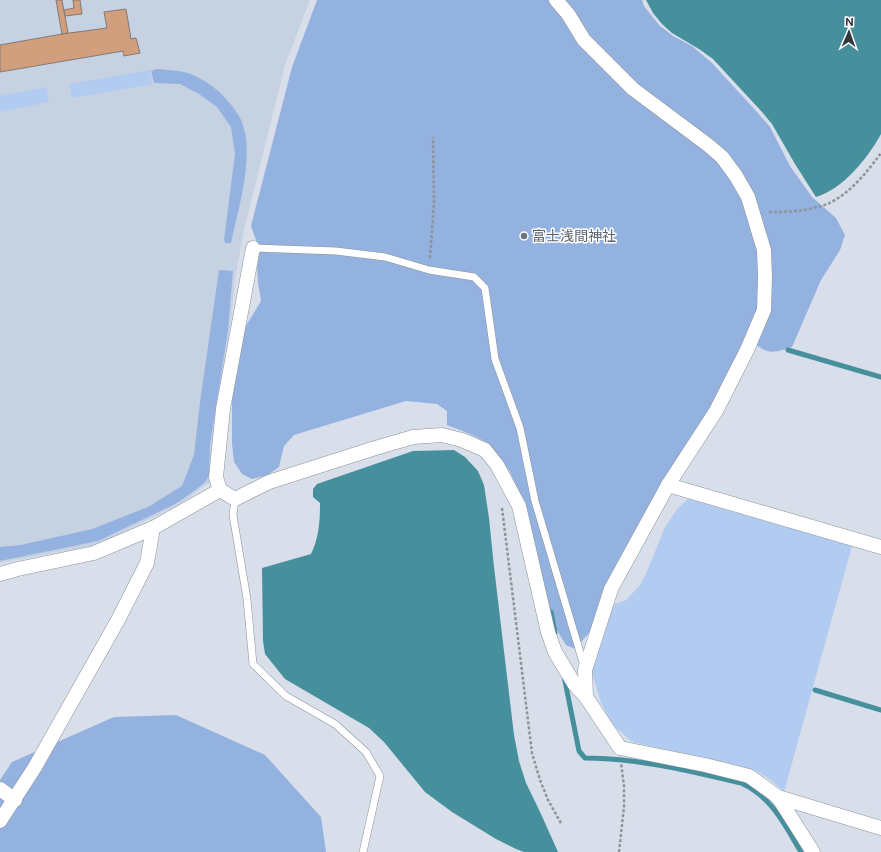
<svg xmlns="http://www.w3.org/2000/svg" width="881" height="852" viewBox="0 0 881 852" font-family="'Public Sans','Noto Sans JP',sans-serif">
<rect width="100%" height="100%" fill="#d8dfea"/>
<path fill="#c6d2e2" d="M0,0H310L285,65L245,226L236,272L230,330L212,444L210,483L205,485L182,503L105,541L91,546L0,563Z"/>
<g fill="#b2cbf0">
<path d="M150,70L152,84L72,98L69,84Z"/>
<path d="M46,87L49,102L0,112V96Z"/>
<path d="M688,499L852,546L784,792L772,781L760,773L737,765L632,742L613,725L601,703L591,670L610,606L626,600L641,584L653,557L664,529L677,509Z"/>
</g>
<g fill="#93b2e0">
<path d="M317,0H642L644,6L659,25L673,36L692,46L712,63L757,112L770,127L790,166L812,197L836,218L845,235L840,250L821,280L792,347C778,351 769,356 757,345L745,346L595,626L575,649L566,645L550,619L522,499L509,470L486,442L470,434L447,425V411L437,404L406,401L294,435L284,446L279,467L268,475L252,479L242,474L234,462L232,444V392L243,331L261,301L258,283L256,240L251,226L292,67Z"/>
<path d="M157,69C166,70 176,70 184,72C200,76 217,88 227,100C234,108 242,118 244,129C253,160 238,211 231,243H225L224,240L235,154L231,127L217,107L199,94L180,84L154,83L151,71Z"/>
<path d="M219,270L233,271L228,330L210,445L209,475L206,481L202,485L180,501L171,506L98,541L0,561V547L21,545L92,529L148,507L182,486L194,455L200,402Z"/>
<path d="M176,715L265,755L321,817L326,852H0V780L12,762L114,717Z"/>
</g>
<g fill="#468f9c">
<path d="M646,0H881V134C868,158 843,189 816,197L795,164L772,124L762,112L713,59L699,49L672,33L662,24L653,13Z"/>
<path d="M454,450L465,457L478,471L484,485L489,518L494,567L514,735L519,761L526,783L541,814L558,852H524L516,849L496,839L452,812L425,792L384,742L369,728L285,679L265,654L263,641L262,568L311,554C319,538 320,521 320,503L313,497V489L317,484L413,451Z"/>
</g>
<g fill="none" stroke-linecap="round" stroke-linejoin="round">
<g stroke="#468f9c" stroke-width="5">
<path d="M788,350L881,377"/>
<path d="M551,612L555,633"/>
<path d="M564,676L579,751L585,758C638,758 690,771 741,783C772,797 784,824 801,852"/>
<path d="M815,690L881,710"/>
</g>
</g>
<g fill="#d19f7e" stroke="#837972">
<path d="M56,0H62L68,33L62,34Z"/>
<path d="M73,0H80L82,14L65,16L64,10L74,8Z"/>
<path d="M126,9L131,39L136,38L140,53L124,56L123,51L0,72V45L62,34L107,28L104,12Z"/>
</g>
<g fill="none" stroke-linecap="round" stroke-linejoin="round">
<defs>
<g id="service">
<path d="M253,248L336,251L385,257L429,270L474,277L485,288L495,359L520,428L535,501L584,666"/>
<path d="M235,499L233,515L247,599L253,664L286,696L335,724L366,752L380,776L363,852"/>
</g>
<g id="minor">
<path d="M556,0L568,14L584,40L633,89L708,145L722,157L736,176L748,197L764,250L765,276L764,310L747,350L716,411L668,485L611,589L585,670L586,697"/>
<path d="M253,248L223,409L216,477L220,490L235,499L269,482L372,449L413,437L442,435L462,440L485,450L497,465L519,506L548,632L555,652L575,685L586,697L620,748L705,765L749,776L778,797L881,828"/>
<path d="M668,485L881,547"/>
<path d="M0,574L18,569L94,553L153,528L220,490"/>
<path d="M0,789L15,800"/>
<path d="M778,797L813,852"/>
<path d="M0,821L35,767L118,620L147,563L153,528"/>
</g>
</defs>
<use href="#service" stroke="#8b919b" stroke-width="8"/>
<use href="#minor" stroke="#8b919b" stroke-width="15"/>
<g stroke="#8e949b" stroke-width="2.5" stroke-dasharray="3 2" stroke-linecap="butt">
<path d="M769,212C788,212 809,211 827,204C849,195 868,171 881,153"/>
<path d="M430,258L434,203L433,137"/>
<path d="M502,508L532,753L540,780L548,800L562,825"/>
<path d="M619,852L624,807V786L621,763"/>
</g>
<use href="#service" stroke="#fff" stroke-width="7"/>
<use href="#minor" stroke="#fff" stroke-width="14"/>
</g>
<circle fill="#6b7280" stroke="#fff" stroke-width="1.5" cx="524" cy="236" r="4"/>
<g text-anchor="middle" stroke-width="3" stroke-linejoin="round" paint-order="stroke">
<g font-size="14" fill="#5b616d" stroke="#fff" text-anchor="start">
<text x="532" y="241">富士浅間神社</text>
</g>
</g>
<g transform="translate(849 32) rotate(2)" stroke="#ffffff" stroke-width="3" paint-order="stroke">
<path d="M0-3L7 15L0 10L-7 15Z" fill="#34373b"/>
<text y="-6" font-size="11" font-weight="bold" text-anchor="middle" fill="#34373b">N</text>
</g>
</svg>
